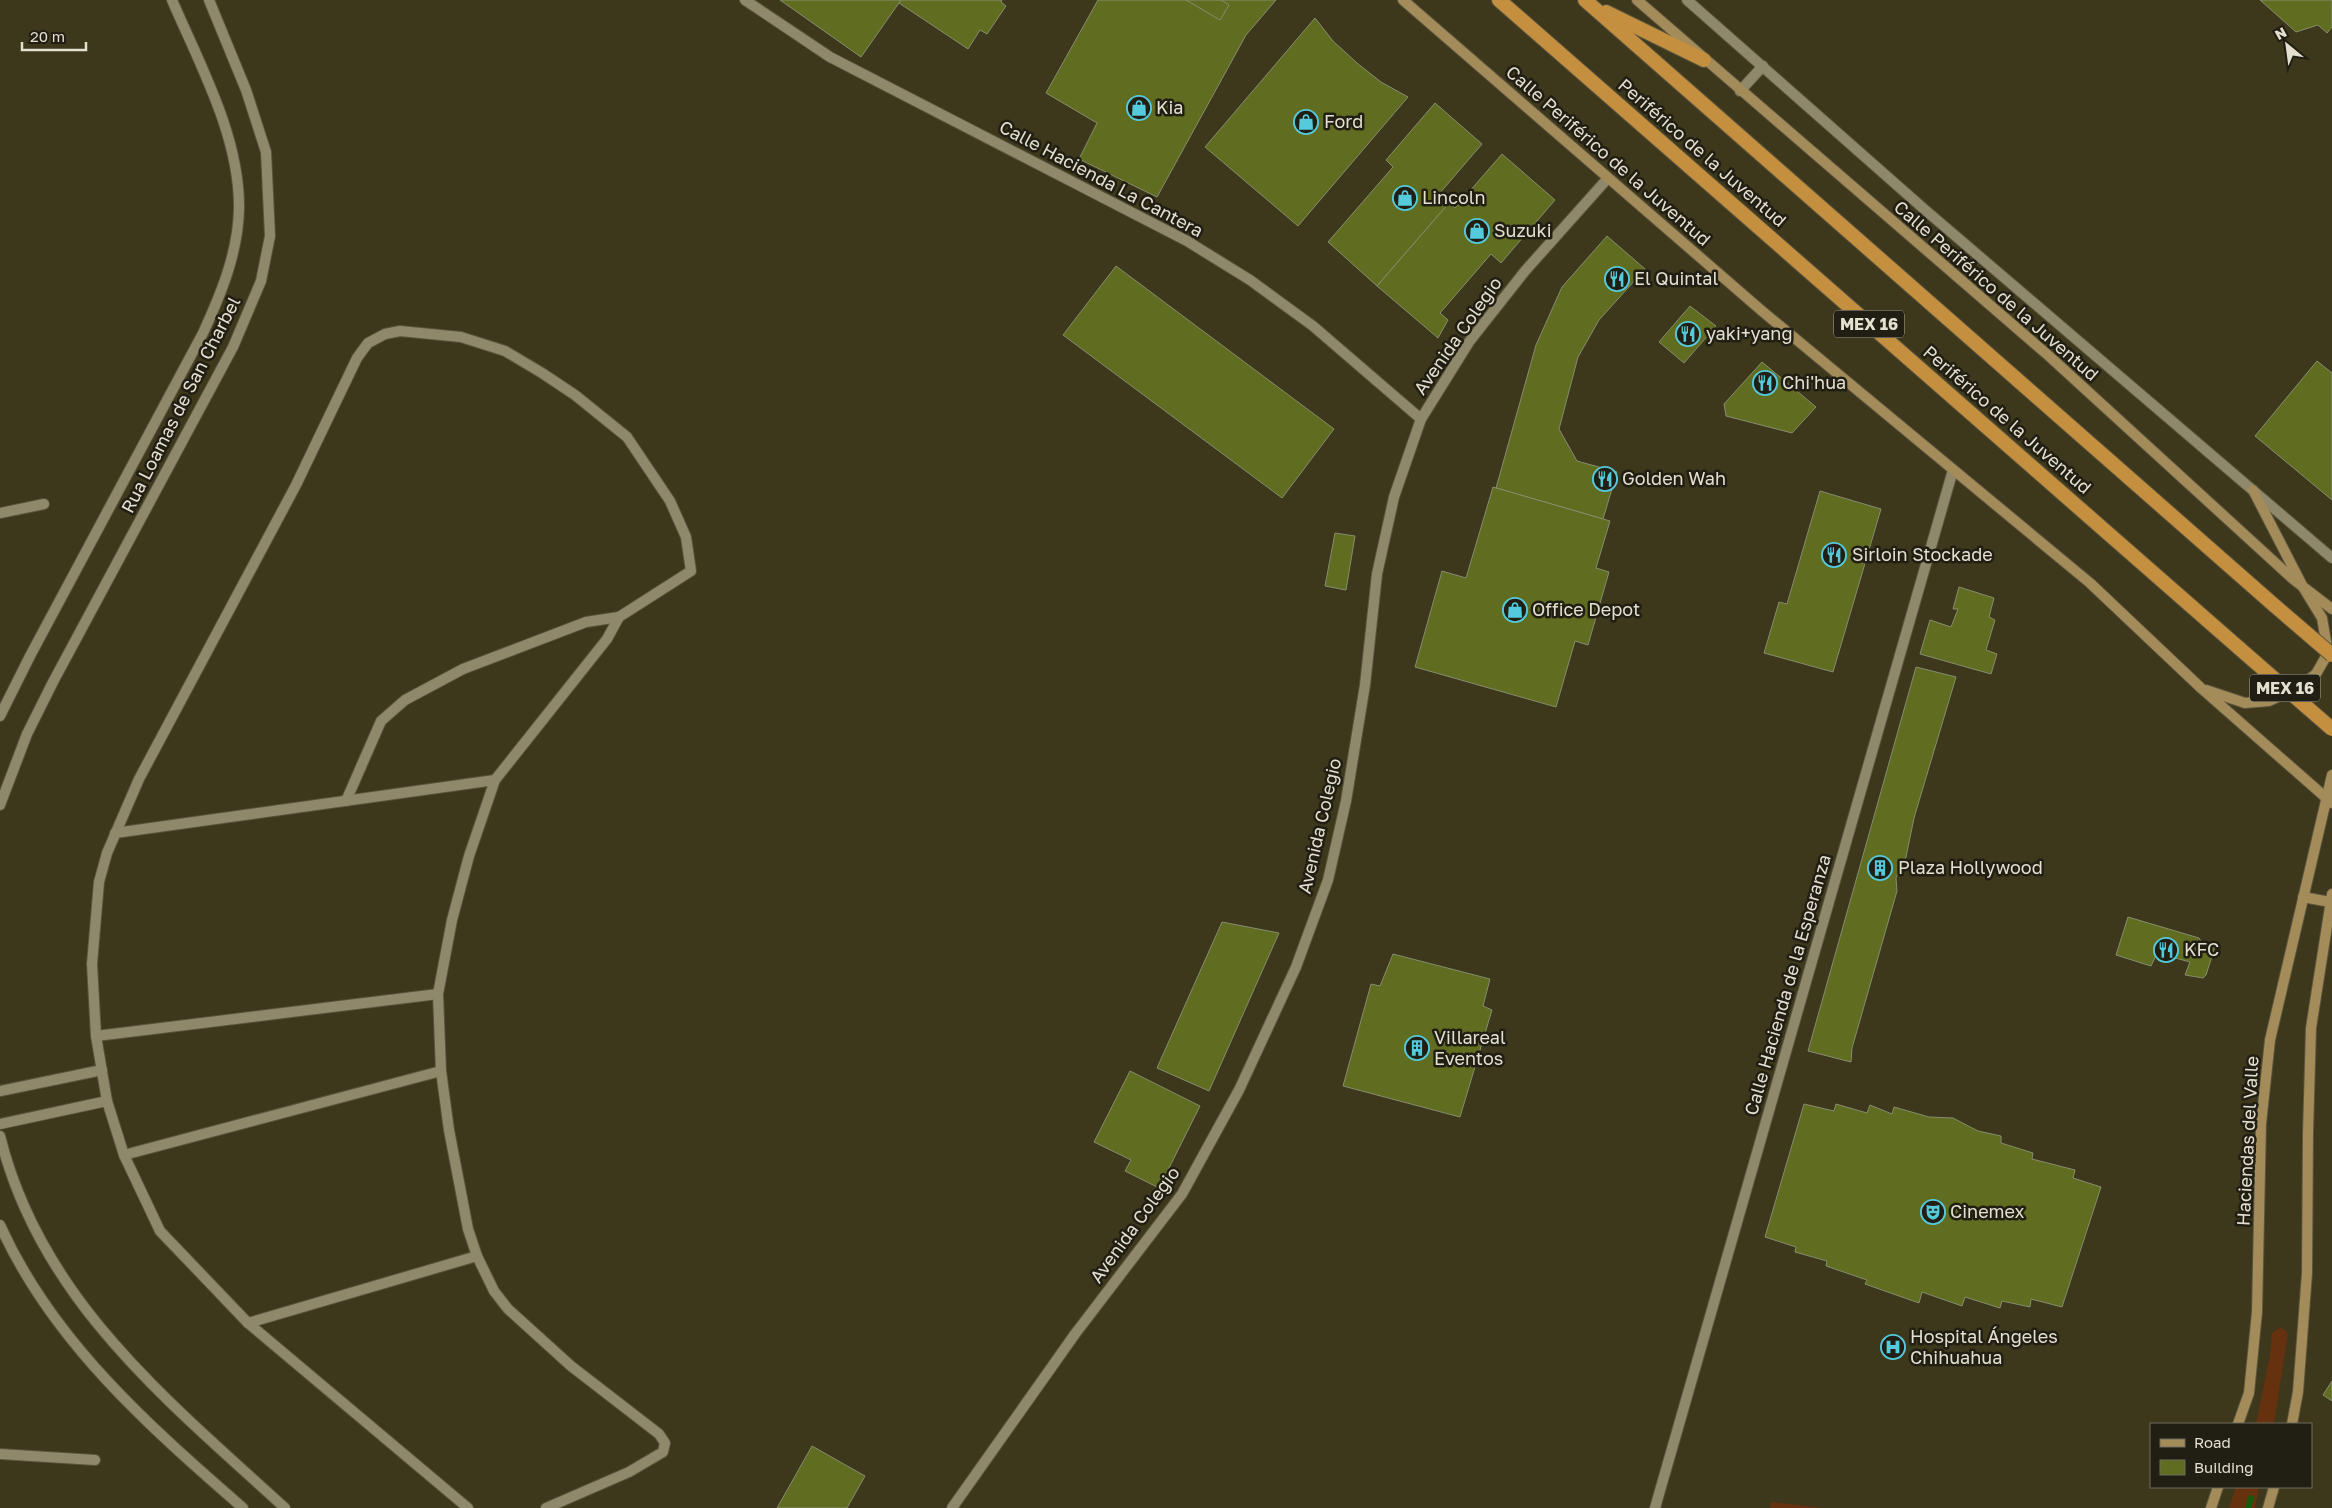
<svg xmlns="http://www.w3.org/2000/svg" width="2332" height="1508" viewBox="0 0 2332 1508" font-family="'Golos Text',sans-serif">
<rect width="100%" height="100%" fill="#3d371c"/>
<g fill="#66310f">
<path d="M2281,1327L2288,1333L2274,1424H2256L2270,1355L2272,1333Z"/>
<path d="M2236,1487H2259L2255,1508H2229Z"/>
<path d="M1771,1502L1824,1508H1770Z"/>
</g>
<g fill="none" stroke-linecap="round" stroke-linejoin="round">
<path stroke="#185a0b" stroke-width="6" d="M2248,1508L2251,1498"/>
</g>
<g fill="#606c1f" stroke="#868d70">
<path d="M780,0H901L861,57Z"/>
<path d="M901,0H1002L1001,2L1006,6L987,34L980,30L968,49L899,3Z"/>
<path d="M1098,0H1276L1246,35L1157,197L1079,159L1097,123L1046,93Z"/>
<path d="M1186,0H1221L1229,5L1220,20Z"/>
<path d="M2260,0H2332V27L2327,33L2318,25L2296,32Z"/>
<path d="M1315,18L1333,41L1357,63L1381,82L1408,97L1298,226L1205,147Z"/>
<path d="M1435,103L1482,144L1439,194L1449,203L1377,286L1328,242L1393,167L1386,160Z"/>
<path d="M1502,154L1555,200L1501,263L1491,254L1440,313L1448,320L1438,338L1377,286L1449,203L1455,208Z"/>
<path d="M1607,236L1645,269L1599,320L1578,357L1559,429L1577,461L1617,472L1603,519L1496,488L1536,345L1562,287Z"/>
<path d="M1116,266L1334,429L1282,498L1063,335Z"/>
<path d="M1690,306L1716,326L1684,363L1659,342Z"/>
<path d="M2317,361L2332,373V500L2255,436Z"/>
<path d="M1762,362L1816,407L1792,433L1726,416L1724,404Z"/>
<path d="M1493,487L1610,521L1596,568L1609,572L1588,645L1575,641L1556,707L1415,667L1442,571L1466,578Z"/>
<path d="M1820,491L1881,509L1833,672L1764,653L1779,602L1787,604Z"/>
<path d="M1335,533L1355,536L1346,590L1325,586Z"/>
<path d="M1959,587L1994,598L1989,617L1995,620L1986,650L1997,654L1991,674L1920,654L1930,620L1951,627L1958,609H1953Z"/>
<path d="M1916,667L1956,677L1914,818L1906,857L1896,878L1897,891L1852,1048L1851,1062L1808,1051Z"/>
<path d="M2128,917L2199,938L2203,944L2215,947L2206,975L2203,978L2185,975L2190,962L2157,953L2151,966L2116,955Z"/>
<path d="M1222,922L1279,933L1209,1091L1157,1068Z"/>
<path d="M1393,954L1490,979L1483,1006L1492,1010L1460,1117L1343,1086L1371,984L1380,986Z"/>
<path d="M1130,1071L1200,1106L1159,1188L1125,1171L1131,1160L1094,1142Z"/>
<path d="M1804,1104L1834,1111L1836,1104L1867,1113L1870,1105L1892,1114L1894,1107L1929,1117L1953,1118L1978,1131L2001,1136V1143L2033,1153L2032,1159L2075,1170L2073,1178L2101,1187L2062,1307L2031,1299L2030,1307L2002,1301L2000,1308L1965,1297L1962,1306L1922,1292L1919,1303L1865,1284L1867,1280L1826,1266L1827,1261L1795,1252L1796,1247L1765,1237Z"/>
<path d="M2332,1381V1401L2323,1395Z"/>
<path d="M812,1446L865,1476L847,1508H777Z"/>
</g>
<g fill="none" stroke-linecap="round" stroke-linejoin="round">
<defs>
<g id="minor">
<path d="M745,0L830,57L1187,241L1250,280L1313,326L1421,419"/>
<path d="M0,513L44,504"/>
<path d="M346,801L381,721L405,700L463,669L586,622L619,617"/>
<path d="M115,833L495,780"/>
<path d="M96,1036L438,994"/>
<path d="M0,1091L102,1070"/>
<path d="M0,1124L107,1101"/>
<path d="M124,1155L441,1071"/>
<path d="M248,1323L477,1256"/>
<path d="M0,1454L95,1460"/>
<path d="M468,1508L248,1323L160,1231L124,1155L107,1101L96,1036L92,964L99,882L107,853L139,779L296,485L357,358L368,343L385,334L400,331L461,337L505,351L542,373L575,395L627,437L670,501L686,537L691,571L619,617L607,639L495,780L469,856L452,920L438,994L441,1071L449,1130L468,1229L477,1256L494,1291L508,1309L571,1366L659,1434L665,1443L663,1452L629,1472L546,1508"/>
<path d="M952,1508L1075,1334L1182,1194L1239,1090L1296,967L1328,880L1346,801L1365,685L1377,574L1394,497L1421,419L1469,342L1525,271L1608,178"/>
<path d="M1655,1508L1953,470"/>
</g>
<g id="tertiary">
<path d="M1687,0L1924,209L2332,558"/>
<path d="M1740,91L1763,66"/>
<path d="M0,716L30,656L203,333C221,294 238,253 239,209C240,137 200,65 172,0"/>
<path d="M0,805L27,734L53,682L233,347L261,281L270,236L266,152L246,90L209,0"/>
<path d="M0,1136C40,1299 167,1400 285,1508"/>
<path d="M0,1225C52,1341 149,1426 243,1508"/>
</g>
<g id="secondary">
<path d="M1403,0L1762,311L2090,583L2201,688L2332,803"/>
<path d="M1637,0L2049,356L2293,579L2332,609"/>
<path d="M2206,690L2245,703L2269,701L2296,689L2316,674L2328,653L2322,618L2303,587L2253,490"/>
<path d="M2303,897L2330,902"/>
<path d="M2238,1424L2249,1393L2257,1312L2261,1124L2270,1040L2332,775"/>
<path d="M2292,1424L2298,1392L2307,1273L2308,1133L2311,1028L2332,894"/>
<path d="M2211,1508L2218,1487"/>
<path d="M2268,1508L2274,1487"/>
</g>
<g id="trunk">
<path d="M1499,0L2239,648"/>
<path d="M1585,0L2275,606"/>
<path d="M1606,12L1704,60"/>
</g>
</defs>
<use href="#minor" stroke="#5a543d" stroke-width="12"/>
<use href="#tertiary" stroke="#5a543d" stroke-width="12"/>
<use href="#secondary" stroke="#5a543d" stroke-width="12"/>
<use href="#trunk" stroke="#5a543d" stroke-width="16"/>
<use href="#minor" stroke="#8f886b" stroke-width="10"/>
<use href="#tertiary" stroke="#8f886b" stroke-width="10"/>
<use href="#secondary" stroke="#a38b5a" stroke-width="10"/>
<use href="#trunk" stroke="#c48f3e" stroke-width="14"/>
<defs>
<g id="trunk-bridge">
<path d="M2275,606L2332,655"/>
<path d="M2239,648L2332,729"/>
</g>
</defs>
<use href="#trunk-bridge" stroke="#5a543d" stroke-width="16" stroke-linecap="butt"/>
<use href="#trunk-bridge" stroke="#c48f3e" stroke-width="14"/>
</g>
<defs>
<symbol id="shop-ring" viewBox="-11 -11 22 22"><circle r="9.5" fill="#211e13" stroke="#54cadc" stroke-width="1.5"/><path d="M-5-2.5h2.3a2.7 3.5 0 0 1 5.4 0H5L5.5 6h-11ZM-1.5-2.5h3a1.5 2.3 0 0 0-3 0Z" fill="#54cadc"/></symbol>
<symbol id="restaurant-ring" viewBox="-11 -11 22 22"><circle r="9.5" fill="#211e13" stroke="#54cadc" stroke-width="1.5"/><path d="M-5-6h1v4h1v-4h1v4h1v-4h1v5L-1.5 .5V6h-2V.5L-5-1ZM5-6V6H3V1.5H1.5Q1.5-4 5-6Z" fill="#54cadc"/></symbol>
<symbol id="building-ring" viewBox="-11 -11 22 22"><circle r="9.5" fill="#211e13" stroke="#54cadc" stroke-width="1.5"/><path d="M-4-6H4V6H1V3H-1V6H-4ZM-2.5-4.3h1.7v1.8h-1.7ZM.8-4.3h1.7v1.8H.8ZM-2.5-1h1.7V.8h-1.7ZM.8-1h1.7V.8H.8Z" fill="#54cadc"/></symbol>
<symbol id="theatre-ring" viewBox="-11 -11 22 22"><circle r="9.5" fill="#211e13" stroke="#54cadc" stroke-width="1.5"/><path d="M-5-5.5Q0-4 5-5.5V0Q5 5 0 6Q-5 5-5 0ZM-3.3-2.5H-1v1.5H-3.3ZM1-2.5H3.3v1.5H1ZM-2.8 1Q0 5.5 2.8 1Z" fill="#54cadc"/></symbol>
<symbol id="hospital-ring" viewBox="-11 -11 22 22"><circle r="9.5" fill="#211e13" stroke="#54cadc" stroke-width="1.5"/><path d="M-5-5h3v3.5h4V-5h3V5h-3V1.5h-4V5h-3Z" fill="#54cadc"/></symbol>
</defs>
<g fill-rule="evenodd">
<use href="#shop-ring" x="1125" y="94" width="28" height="28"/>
<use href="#shop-ring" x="1292" y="108" width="28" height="28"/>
<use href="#shop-ring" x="1391" y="184" width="28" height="28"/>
<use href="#shop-ring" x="1463" y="217" width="28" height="28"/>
<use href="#restaurant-ring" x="1603" y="265" width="28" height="28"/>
<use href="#restaurant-ring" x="1674" y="320" width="28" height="28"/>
<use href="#restaurant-ring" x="1751" y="369" width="28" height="28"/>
<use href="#restaurant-ring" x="1591" y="465" width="28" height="28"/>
<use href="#restaurant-ring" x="1820" y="541" width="28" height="28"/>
<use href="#shop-ring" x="1501" y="596" width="28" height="28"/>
<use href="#building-ring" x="1866" y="854" width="28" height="28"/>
<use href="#restaurant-ring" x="2152" y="936" width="28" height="28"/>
<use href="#building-ring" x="1403" y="1034" width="28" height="28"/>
<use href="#theatre-ring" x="1919" y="1198" width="28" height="28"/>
<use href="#hospital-ring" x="1879" y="1333" width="28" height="28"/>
</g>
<g text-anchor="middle" stroke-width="5" stroke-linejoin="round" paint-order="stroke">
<g fill="#211e13" stroke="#aaa697" stroke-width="1">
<rect x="1834" y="310.5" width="70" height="27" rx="4"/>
<rect x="2250" y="674.5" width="70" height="27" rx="4"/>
</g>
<g font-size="16" font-weight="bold" fill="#e4e0d0">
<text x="1869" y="330">MEX 16</text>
<text x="2285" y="694">MEX 16</text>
</g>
<g font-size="18" fill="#e4e0d0" stroke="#211e13" text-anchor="start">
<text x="1156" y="114">Kia</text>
<text x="1324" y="128">Ford</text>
<text x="1422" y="204">Lincoln</text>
<text x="1494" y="237">Suzuki</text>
<text x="1634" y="285">El Quintal</text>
<text x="1706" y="340">yaki+yang</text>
<text x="1782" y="389">Chi'hua</text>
<text x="1622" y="485">Golden Wah</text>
<text x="1852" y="561">Sirloin Stockade</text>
<text x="1532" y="616">Office Depot</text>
<text x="1898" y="874">Plaza Hollywood</text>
<text x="2184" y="956">KFC</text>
<text x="1434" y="1044">Villareal<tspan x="1434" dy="21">Eventos</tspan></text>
<text x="1950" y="1218">Cinemex</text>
<text x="1910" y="1343">Hospital Ángeles<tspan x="1910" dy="21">Chihuahua</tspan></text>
</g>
<g font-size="18" fill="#e4e0d0" stroke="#211e13">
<text transform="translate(1702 153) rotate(41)" y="6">Periférico de la Juventud</text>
<text transform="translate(1608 156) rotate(41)" y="6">Calle Periférico de la Juventud</text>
<text transform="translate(1101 179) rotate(28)" y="6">Calle Hacienda La Cantera</text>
<text transform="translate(1996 291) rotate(41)" y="6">Calle Periférico de la Juventud</text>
<text transform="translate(1458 336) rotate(-55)" y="6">Avenida Colegio</text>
<text transform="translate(181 405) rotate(-63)" y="6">Rua Loamas de San Charbel</text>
<text transform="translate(2007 420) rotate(41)" y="6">Periférico de la Juventud</text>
<text transform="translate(1320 826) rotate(-77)" y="6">Avenida Colegio</text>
<text transform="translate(1788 985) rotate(-74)" y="6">Calle Hacienda de la Esperanza</text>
<text transform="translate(2248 1141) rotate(-87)" y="6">Haciendas del Valle</text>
<text transform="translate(1135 1225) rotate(-54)" y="6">Avenida Colegio</text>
</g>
</g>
<rect x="2150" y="1423" width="162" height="65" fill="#211e13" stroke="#6f6c5f"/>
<rect x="2160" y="1439" width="25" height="8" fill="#a38b5a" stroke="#6f6c5f"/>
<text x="2194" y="1448" font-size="15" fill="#e4e0d0">Road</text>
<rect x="2160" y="1460" width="25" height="15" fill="#606c1f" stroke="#6f6c5f"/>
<text x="2194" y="1473" font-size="15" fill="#e4e0d0">Building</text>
<g transform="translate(2287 45) rotate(331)" stroke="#211e13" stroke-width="4" paint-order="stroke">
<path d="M0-4L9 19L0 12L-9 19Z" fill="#e4e0d0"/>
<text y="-8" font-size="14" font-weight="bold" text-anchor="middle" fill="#e4e0d0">N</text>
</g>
<path d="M22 42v8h64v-8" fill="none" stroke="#e4e0d0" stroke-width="2.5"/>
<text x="30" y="42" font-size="15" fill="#e4e0d0" stroke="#211e13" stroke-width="4" paint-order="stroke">20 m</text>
</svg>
